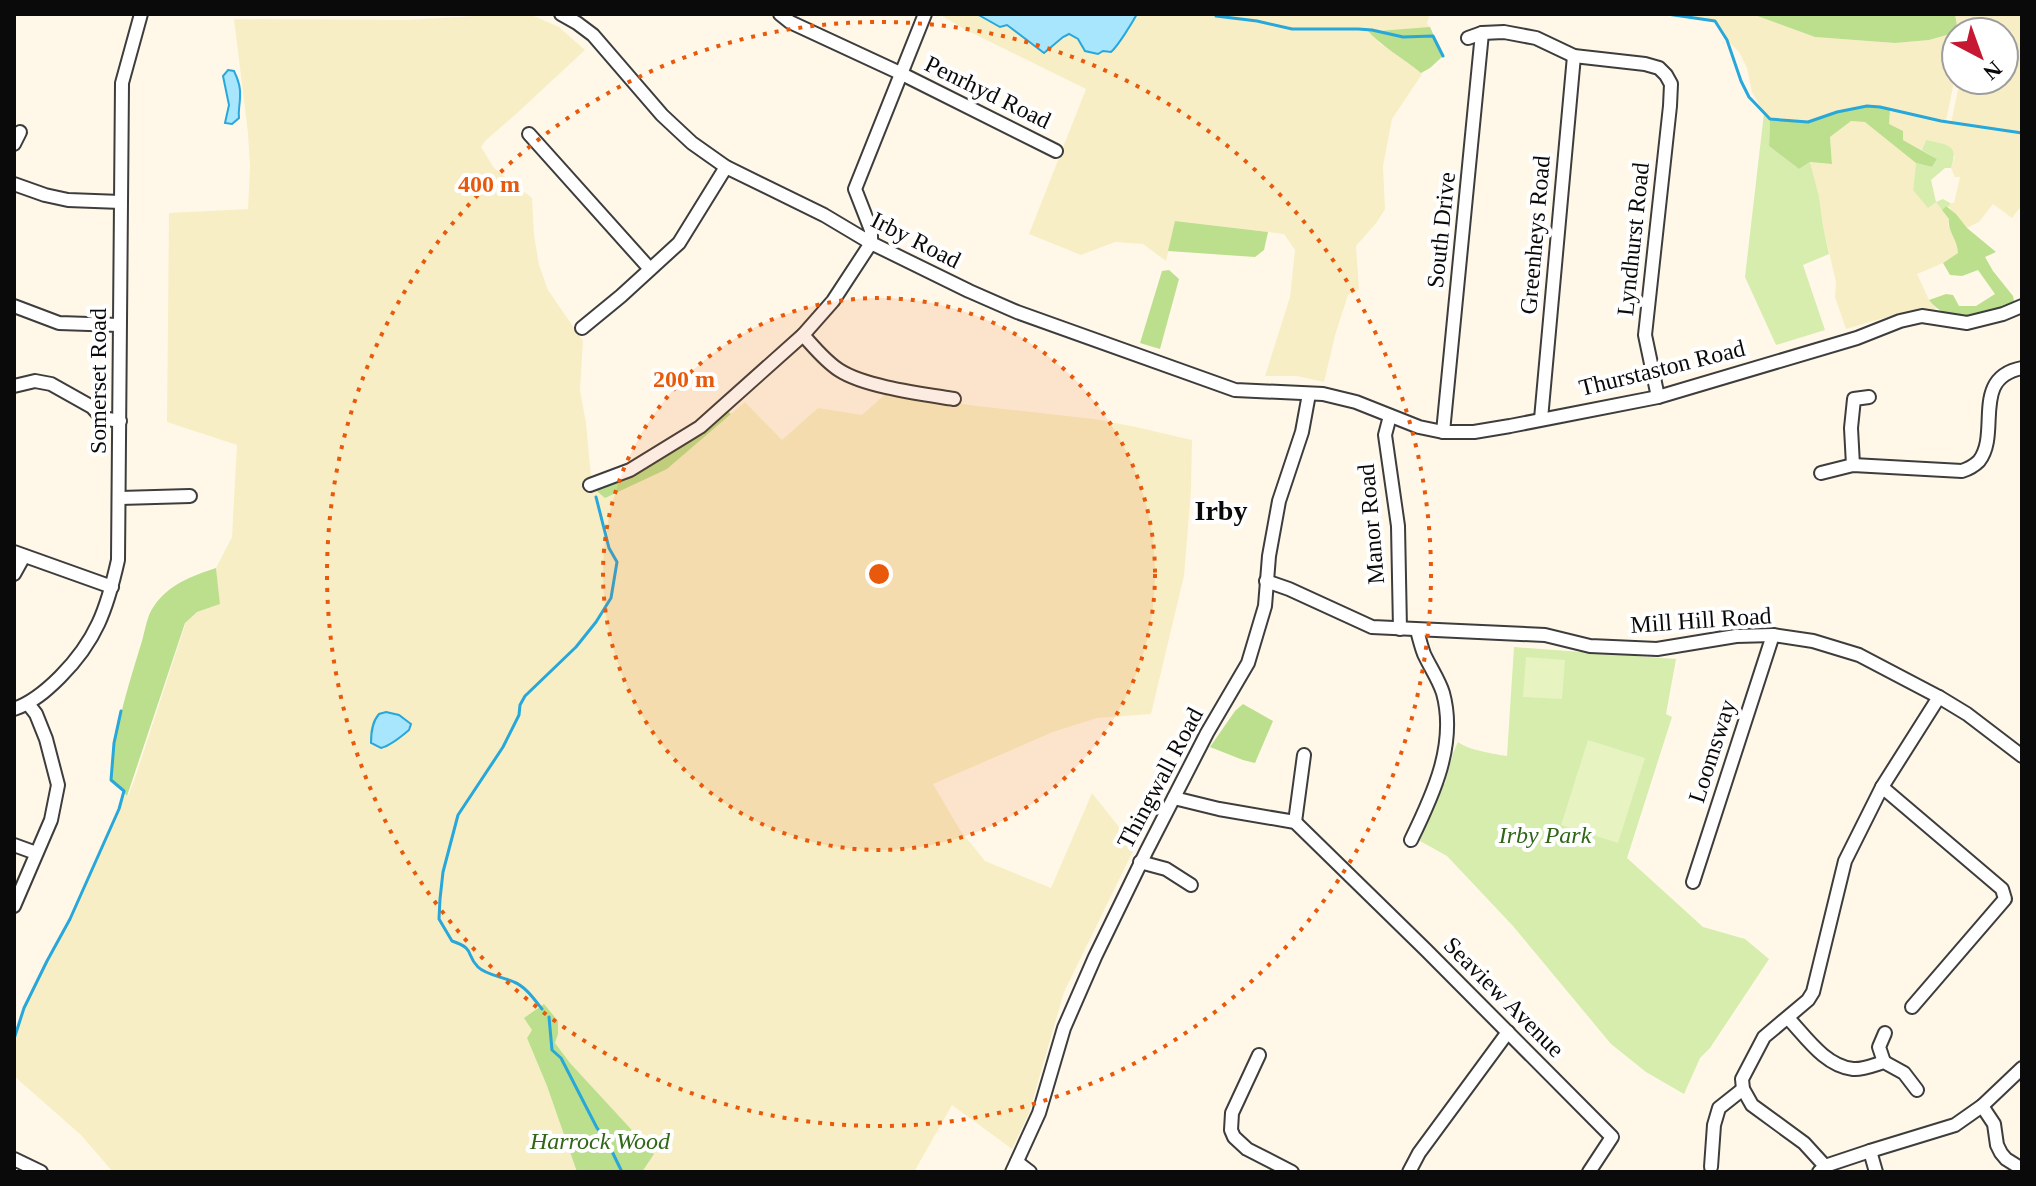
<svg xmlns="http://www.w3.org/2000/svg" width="2036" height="1186" viewBox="0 0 2036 1186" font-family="'Times New Roman',serif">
<rect width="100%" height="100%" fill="#fff8e8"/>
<g fill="#f8eec5">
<path d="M939,14H1430L1427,24L1430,27L1411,30H1372L1379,43L1401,56L1422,74L1392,119L1383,166L1385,209L1377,222L1356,246L1359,289L1348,295L1336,332L1324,382L1297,376H1265L1290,297L1295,250L1284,234L1176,221L1166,261L1143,244L1115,242L1081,255L1029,234L1086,89L964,29Z"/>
<path d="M1667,14H1752L1815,37L1895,43L1929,40L1956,33V72L1946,121L1951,123L1960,80H2004V32H1958L1955,14H2022V205L2012,218L1993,204L1979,222L1967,228L1949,207L1950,203H1954L1960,177H1955L1951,168L1955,156L1926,140L1922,150L1903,140L1889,124L1867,106L1837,112L1808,122L1770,119L1764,113L1752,92L1747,68L1739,52L1727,40L1715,21Z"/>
<path d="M475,16H534L559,27L585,50L515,115L485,141L481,147L494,168L532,198L534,235L539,265L548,290L583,341L580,390L586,423L592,487L667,469L745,402L782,440L818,408L862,415L890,390L906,395L977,406L1094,419L1136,427L1192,440L1191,490L1184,576L1151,714L1097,718L1053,732L933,784L960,830L985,861L1051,888L1092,793L1135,847L1064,992L1029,1113L1012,1149L952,1105L914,1172H642L654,1154L570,1063L555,1043L558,1034L532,1030L527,1038L547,1086L577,1172H113L81,1135L14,1076V1039L24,1008L47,961L70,919L125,795L128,796L134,781L186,622L197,612L220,604L216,568L232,537L237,445L167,422L169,213L248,209L250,167L248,133L234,19L405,20Z"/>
<path d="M1851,121L1865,122L1875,128L1916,163L1913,190L1936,202L1949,219L1948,225L1958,245V253L1943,263L1917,274L1929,300L1936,309L1901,313L1846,329L1835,297L1836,282L1823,226L1819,196L1810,162L1832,164L1830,137Z"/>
</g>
<g fill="#d6edae">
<path d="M1764,113L1770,119L1769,146L1799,169L1810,162L1819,196L1823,226L1829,254L1803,265L1825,330L1776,345L1745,277Z"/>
<path d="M1926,140C1946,145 1960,143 1951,168H1945L1931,180L1936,202L1943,199L1950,203L1949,207L1946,206L1942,210L1936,202L1928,208L1913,190L1916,163L1932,167L1937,159L1922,150Z"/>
<path d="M1514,647L1676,659L1666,714L1672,717L1627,858L1703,927L1745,939L1769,959L1710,1048L1700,1058L1684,1094L1646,1072L1611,1044L1513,926L1447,856L1420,841L1434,797L1445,783L1453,753L1458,742C1468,750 1494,754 1507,756Z"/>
</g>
<g fill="#bbdf8c">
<path d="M1752,14H1955L1958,32L1929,40L1895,43L1815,37Z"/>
<path d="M1430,27L1443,56L1430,68L1421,73C1403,58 1382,47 1367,30L1378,31Z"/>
<path d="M1867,106L1890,109L1889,124L1903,131V140L1937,159L1932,167L1916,163L1865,122L1851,121L1830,137L1832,164L1810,162L1799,169L1769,146L1770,119L1808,122L1837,112Z"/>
<path d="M1946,206L1956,214L1967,228L1996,252L1985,257L1993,271L2013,296L2014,301L2011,304C1986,315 1948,326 1929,300L1946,294L1953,295L1959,306H1976L1995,294L1978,270L1962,276L1950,275L1943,263L1958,253C1958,240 1947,231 1949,219L1942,210Z"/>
<path d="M1175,221L1268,232L1264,250L1255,257L1168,251Z"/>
<path d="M1169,270L1179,279L1160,349L1140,343L1162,271Z"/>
<path d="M726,410L731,414L667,469L605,498L592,487Z"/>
<path d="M216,568L220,604L197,612L185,623L127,796L111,780C113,732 128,687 142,641C145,631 147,615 154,606C169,584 192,576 216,568Z"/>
<path d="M1243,704L1273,721L1255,763L1243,760L1210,747L1235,711Z"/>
<path d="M544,1004L558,1021V1034L555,1043L570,1063L654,1154L642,1172H577L547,1086L527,1038L532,1030L524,1018Z"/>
</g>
<g fill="#e7f3c1">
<path d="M1526,657L1565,660L1562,699L1523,697Z"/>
<path d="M1588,740L1645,758L1618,843L1561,825Z"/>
</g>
<g fill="#a7e6fc" stroke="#27a7da" stroke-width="2">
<path d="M977,14H1137C1132,23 1118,46 1111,52L1103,51L1098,54L1085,51L1078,39L1069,34L1063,37L1044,53L1007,25L1000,27Z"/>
<path d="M228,70L234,71C238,79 241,88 240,97C240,105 238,110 239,118L232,124L225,123L229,105L223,76Z"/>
<path d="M386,712L399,715L411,724L409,730C402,736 389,746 381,748L371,743C371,732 372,722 379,714Z"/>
</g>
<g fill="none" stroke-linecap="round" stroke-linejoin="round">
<g stroke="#27a7da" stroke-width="3">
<path d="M1667,14L1715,21L1727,40L1741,81L1749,97L1770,119L1808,122L1837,112L1867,106L1880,107L1941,121L2022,133"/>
<path d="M1216,16L1257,21L1292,29H1358L1372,30L1403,37L1433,36L1443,56"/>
<path d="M542,1009C534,999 526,987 514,982C503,977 486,975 478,967C465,954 476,949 452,941L439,919L440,899L443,872L458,815L503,747L519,715L520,705L525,696L576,647L596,622L611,598L617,562L609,548L596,497"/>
<path d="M549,1017L552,1050L561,1058L597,1128L606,1139L622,1172"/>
<path d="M14,1039L24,1008L47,961L70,919L119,809L124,791L111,780L114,743L121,711"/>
</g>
<defs>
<g id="minor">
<path d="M561,14L577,23L593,35L662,115L692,143L726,167L824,215L871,243L969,291L1017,312L1235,390L1323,394L1356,402L1419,427L1443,432H1474L1510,426L1658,397L1857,338L1900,321L1922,316L1967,323L2003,314L2022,306"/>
<path d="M780,14L790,22L900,73L1056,151"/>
<path d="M1468,38L1482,33L1504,32L1536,38L1574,56L1645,64L1659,68L1666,75L1671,84L1670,106L1645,335L1658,397"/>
<path d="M529,134L650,269"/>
<path d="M14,144L20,132"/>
<path d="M14,184L45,195L68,200L121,202"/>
<path d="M14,306L59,323L119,325"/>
<path d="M582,328L621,296L679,243L726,167"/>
<path d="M803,335C814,347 825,361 839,370C865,387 923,394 954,399"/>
<path d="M14,386L35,381L51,384L92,407L102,418L120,421"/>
<path d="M1390,416L1385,435L1398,526L1400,629"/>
<path d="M1541,419L1574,56"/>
<path d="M1443,432L1482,33"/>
<path d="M1853,465L1851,428L1854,399L1869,397"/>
<path d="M1821,473L1853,465L1962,471C1968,469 1974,466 1979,461C2001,433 1970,378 2022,368"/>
<path d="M590,485L630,470L700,427L803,335L833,301L871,243V230L855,189L925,14"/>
<path d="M120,498L190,496"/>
<path d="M14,552L112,587"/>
<path d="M14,574L24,556"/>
<path d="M1266,581L1289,589L1372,627L1545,635L1590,646L1657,649L1736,636L1773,635L1813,641L1859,655L1939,697L1967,714L2022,756"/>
<path d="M14,709C32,703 46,691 60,677C96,641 107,609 118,560L122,83L141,14"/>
<path d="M1882,787L2002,889L2005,899L1912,1007"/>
<path d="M1174,798L1219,809L1295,822L1426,950L1612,1137L1589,1172"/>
<path d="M1295,822L1304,755"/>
<path d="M1411,840C1433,795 1457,744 1443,693C1439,680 1430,667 1424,654C1421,646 1419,638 1417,630"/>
<path d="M14,845L36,853"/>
<path d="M1140,862L1166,869L1191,885"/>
<path d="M1693,882L1773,635"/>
<path d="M14,906L51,820L58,785L46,739L36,714L29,705"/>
<path d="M1788,1018C1806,1037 1825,1066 1853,1069C1862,1070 1874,1065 1884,1062L1904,1073L1917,1090"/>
<path d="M1259,1055L1232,1113L1231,1130L1234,1137L1247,1149L1292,1172"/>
<path d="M1884,1062L1879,1047L1885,1033"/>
<path d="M1982,1106L1994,1124L1997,1145L2001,1153L2006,1159L2022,1169"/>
<path d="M1870,1151L1876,1172"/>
<path d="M14,1159L41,1172"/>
<path d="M1017,1162L1030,1172"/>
<path d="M1825,1166L1804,1143L1752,1105L1743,1089L1742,1079L1764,1037L1808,1000L1813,992L1845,861L1882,787L1939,697"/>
<path d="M1711,1167L1714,1125L1719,1108L1743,1089"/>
<path d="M1012,1172L1039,1113L1064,1028L1095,957L1146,852L1207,733L1248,663L1265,606L1269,556L1279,501L1302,432L1309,394"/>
<path d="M1409,1172L1419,1153L1508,1032"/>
<path d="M1819,1172L1825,1166L1870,1151L1955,1125L1982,1106L2022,1068"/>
</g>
</defs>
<use href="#minor" stroke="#3d3d3d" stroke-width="16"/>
<use href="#minor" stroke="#fff" stroke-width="12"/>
</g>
<circle cx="879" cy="574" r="276" fill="#e8590c" fill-opacity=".12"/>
<g fill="none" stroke="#e8590c" stroke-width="4" stroke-dasharray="4 8">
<circle cx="879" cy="574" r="276"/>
<circle cx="879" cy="574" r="552"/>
</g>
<g text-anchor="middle" stroke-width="8" stroke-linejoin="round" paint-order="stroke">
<g font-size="24" fill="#0a0a0a" stroke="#fff">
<text transform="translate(988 92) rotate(26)" y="8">Penrhyd Road</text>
<text transform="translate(1441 230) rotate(-84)" y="8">South Drive</text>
<text transform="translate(1535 235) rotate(-85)" y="8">Greenheys Road</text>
<text transform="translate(1633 239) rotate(-84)" y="8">Lyndhurst Road</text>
<text transform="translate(916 240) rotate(27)" y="8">Irby Road</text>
<text transform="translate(1662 368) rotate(-14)" y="8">Thurstaston Road</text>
<text transform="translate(98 381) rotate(-90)" y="8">Somerset Road</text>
<text transform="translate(1371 524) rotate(-95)" y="8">Manor Road</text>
<text transform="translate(1701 620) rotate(-4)" y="8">Mill Hill Road</text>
<text transform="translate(1712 751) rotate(-72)" y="8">Loomsway</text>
<text transform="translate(1160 778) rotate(-62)" y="8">Thingwall Road</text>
<text transform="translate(1504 997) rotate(45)" y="8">Seaview Avenue</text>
</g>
<g font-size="24" font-style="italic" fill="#306716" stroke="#fff">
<text x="1545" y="843">Irby Park</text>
<text x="600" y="1149">Harrock Wood</text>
</g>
<g font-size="28" font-weight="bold" fill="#0a0a0a" stroke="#fff">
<text x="1221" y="520">Irby</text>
</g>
</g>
<circle cx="879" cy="574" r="12" fill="#e8590c" stroke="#fff" stroke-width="4"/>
<g font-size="24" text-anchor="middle" font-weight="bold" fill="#e8590c" stroke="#fff" stroke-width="8" stroke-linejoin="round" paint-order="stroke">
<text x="489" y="192">400 m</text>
<text x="684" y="387">200 m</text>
</g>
<rect width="2036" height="1186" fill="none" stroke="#0a0a0a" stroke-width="32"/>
<g transform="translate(1980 56) rotate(139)"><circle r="38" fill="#ffffff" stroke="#9d9d9d" stroke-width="2"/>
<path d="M0-6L14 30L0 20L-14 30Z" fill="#c61733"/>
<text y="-12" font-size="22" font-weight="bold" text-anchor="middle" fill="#0a0a0a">N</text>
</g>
</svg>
